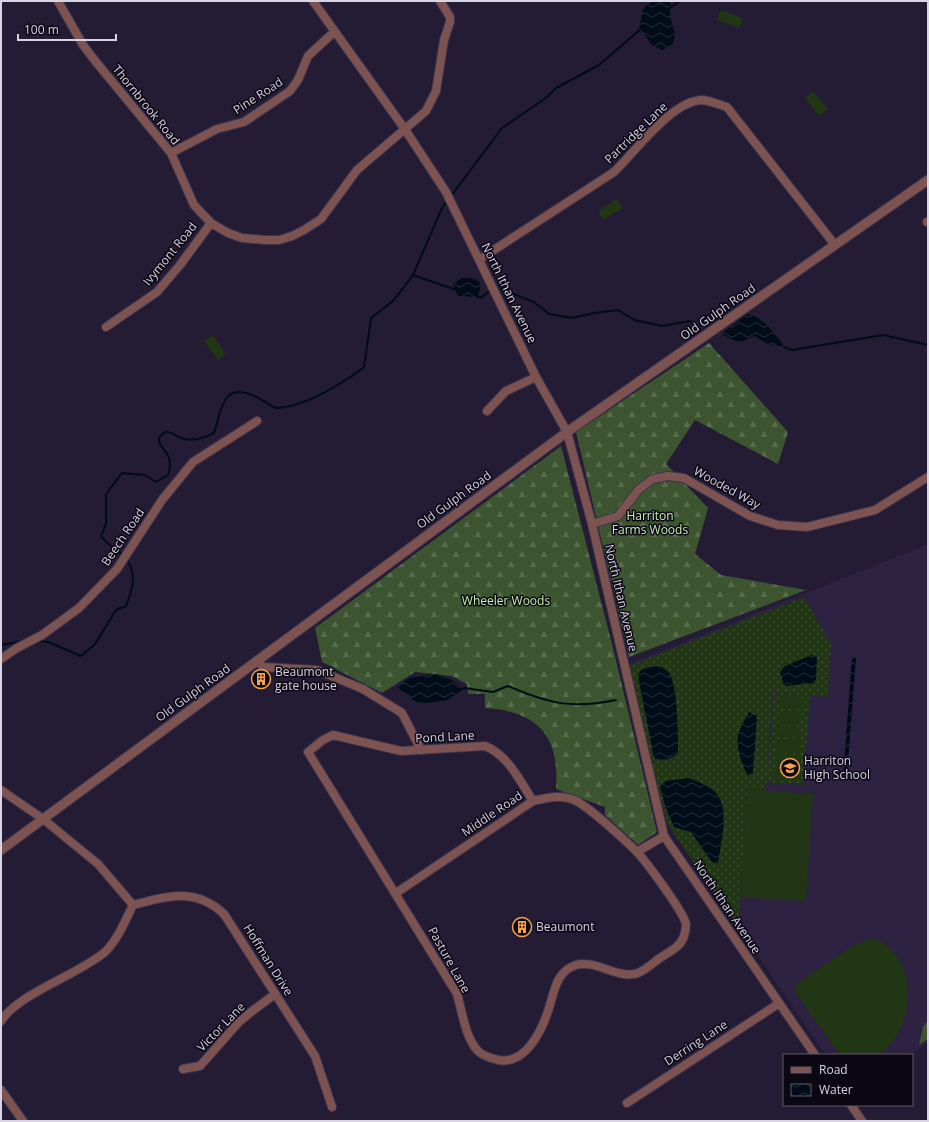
<svg xmlns="http://www.w3.org/2000/svg" width="929" height="1122" viewBox="0 0 929 1122" font-family="'Open Sans',sans-serif">
<defs>
<pattern id="grass-dots" width="8" height="8" patternUnits="userSpaceOnUse"><rect width="8" height="8" fill="#203614"/><path d="M2 2h.1M6 6h.1" fill="none" stroke="#405236" stroke-width="1.8" stroke-linecap="round"/></pattern>
<pattern id="forest-firs" width="22" height="20" patternUnits="userSpaceOnUse"><rect width="22" height="20" fill="#3c5530"/><path d="M5 1l3.5 6h-7zM16 11l3.5 6h-7z" fill="#576d4e"/></pattern>
<pattern id="water-waves" width="16" height="10" patternUnits="userSpaceOnUse"><rect width="16" height="10" fill="#000c17"/><path d="M0 5q4-4 8 0t8 0" fill="none" stroke="#242e39"/></pattern>
</defs>
<rect width="100%" height="100%" fill="#241b35"/>
<path fill="#2d2242" d="M928,544V1042L910,1055H826L668,825L663,814L627,665Z"/>
<path fill="url(#grass-dots)" d="M804,597L831,644L828,697L810,695L803,785L767,782L774,693L807,695L772,692L766,789H747L738,926L668,825L656,783L629,666Z"/>
<g fill="url(#forest-firs)">
<path d="M709,343L788,432L778,464L695,420L666,464L708,508L695,554L721,575L806,590L629,657L576,432Z"/>
<path d="M561,446L613,648L657,832L638,845L605,815V807L556,789C560,736 538,711 485,708V694H468L467,684L452,676L415,672L382,693L322,662L315,628Z"/>
<path d="M928,1020V1039L919,1045L923,1027Z"/>
</g>
<g fill="#203614">
<path d="M721,10L743,18L739,28L717,20Z"/>
<path d="M813,91L828,109L819,116L805,98Z"/>
<path d="M617,199L623,208L603,220L598,211Z"/>
<path d="M213,335L226,354L218,360L204,341Z"/>
<path d="M780,696L803,698L802,709L779,707Z"/>
<path d="M779,711L802,713L801,724L778,722Z"/>
<path d="M778,725L801,727L800,738L777,736Z"/>
<path d="M777,739L800,741L799,752L776,750Z"/>
<path d="M776,753L799,755L798,766L775,765Z"/>
<path d="M774,768L798,770L797,781L773,779Z"/>
<path d="M747,789L813,794L806,901L740,897Z"/>
<path d="M873,938C920,956 917,1027 880,1054L840,1055L795,992L796,985L852,946Z"/>
</g>
<g fill="url(#water-waves)">
<path d="M654,1H670C671,5 670,10 670,14C672,28 678,32 672,46L662,50L652,45L639,27C645,14 637,9 654,1Z"/>
<path d="M462,278C470,278 476,278 481,284L478,297L458,296L453,284Z"/>
<path d="M748,314C765,318 775,335 786,348L766,343L754,336C739,345 736,341 721,334Z"/>
<path d="M812,655L817,657L816,679L813,683L789,686L784,685L780,672L785,666Z"/>
<path d="M852,658H856L847,775H843Z"/>
<path d="M652,666C659,666 664,667 669,673C678,685 678,737 678,753C670,760 664,761 654,758L638,676L641,670Z"/>
<path d="M435,674L452,680L464,689L447,700L427,703L416,702L397,687L409,678Z"/>
<path d="M749,712L757,716L753,773L748,775C742,767 736,746 738,736C740,727 745,720 749,712Z"/>
<path d="M689,778C699,782 713,787 718,796C729,811 721,845 718,863L712,862L691,832L674,827L665,806L660,786L666,781Z"/>
</g>
<g fill="none" stroke-linecap="round" stroke-linejoin="round">
<g stroke="#000c17" stroke-width="2">
<path d="M669,8L680,1"/>
<path d="M451,196L502,128L546,98L556,88L599,65L642,28"/>
<path d="M413,275L459,291"/>
<path d="M501,289L534,302L549,314L572,318L594,313L618,310L634,320L662,326L690,321L700,329"/>
<path d="M476,296L481,298L488,292"/>
<path d="M784,347L792,350L883,335L928,345"/>
<path d="M123,556C116,548 107,545 101,536L106,524V494L122,473L145,475L156,482L168,475C176,452 157,449 159,438C160,436 164,432 166,432C171,431 176,436 181,438C191,442 204,438 214,433C223,404 224,378 262,400C266,402 273,408 278,408C306,406 342,384 364,367L371,318L394,300L413,275L442,208L447,201"/>
<path d="M36,641L48,642L81,656L95,644L116,610L126,606C132,591 138,573 126,559"/>
<path d="M1,645L23,641"/>
<path d="M464,688L493,692L508,686C549,704 572,709 616,700"/>
</g>
<defs>
<g id="minor">
<path d="M58,1L83,45L96,62L171,153L194,205L211,223L228,233L242,238L265,240H279L292,236L304,230L321,219L357,170L426,111L436,91L444,40L450,22V17L440,1"/>
<path d="M313,1L404,128L446,192L536,377L567,432L592,524L664,836L815,1055"/>
<path d="M171,153L217,129L244,122L290,91L298,80L308,56L334,32"/>
<path d="M927,222H928"/>
<path d="M480,259L614,172C636,151 672,100 703,100C711,101 720,105 727,107L835,245"/>
<path d="M106,327L157,292L180,265L211,223"/>
<path d="M487,411L506,391L536,377"/>
<path d="M592,524L618,516L639,489L653,479L668,476L684,478L750,516L778,525L807,527L875,510L928,477"/>
<path d="M1,659L17,648L42,635L79,608L117,569L162,500L193,462L257,421"/>
<path d="M257,660L263,667L317,670L363,689L402,713L421,750"/>
<path d="M1,790L43,819L98,864L133,905"/>
<path d="M637,852L664,836"/>
<path d="M396,893L533,801C546,798 562,794 574,800C587,805 626,841 637,852C647,863 683,911 686,924C686,927 685,933 684,936C681,946 671,951 663,956C655,961 646,970 638,973C618,980 596,959 576,965C554,972 554,996 547,1014C540,1034 524,1065 498,1060C491,1058 482,1056 477,1050C465,1036 462,1011 457,994L308,752L323,740L333,735L401,751L485,746C508,755 520,781 533,801"/>
<path d="M133,905C168,896 195,887 224,914L315,1056L332,1107"/>
<path d="M1,1021C19,993 78,975 105,952C118,939 125,921 133,905"/>
<path d="M183,1069L200,1066L238,1023L251,1012L275,994"/>
<path d="M1,1090L23,1121"/>
<path d="M627,1103L778,1004"/>
<path d="M851,1105L862,1121"/>
</g>
<path id="tertiary" d="M1,850L567,432L928,180"/>
</defs>
<use href="#minor" stroke="#3d354e" stroke-width="10"/>
<use href="#tertiary" stroke="#3d354e" stroke-width="11"/>
<use href="#minor" stroke="#7d5352" stroke-width="8"/>
<use href="#tertiary" stroke="#7d5352" stroke-width="9"/>
</g>
<defs>
<symbol id="building-ring" viewBox="-11 -11 22 22"><circle r="9.5" fill="#0c0813" stroke="#f7a149" stroke-width="1.5"/><path d="M-4-6H4V6H1V3H-1V6H-4ZM-2.5-4.3h1.7v1.8h-1.7ZM.8-4.3h1.7v1.8H.8ZM-2.5-1h1.7V.8h-1.7ZM.8-1h1.7V.8H.8Z" fill="#f7a149"/></symbol>
<symbol id="school-ring" viewBox="-11 -11 22 22"><circle r="9.5" fill="#0c0813" stroke="#f7a149" stroke-width="1.5"/><path d="M0-5L7-2L0 1L-7-2ZM-4 1L0 2.5L4 1V4Q0 6-4 4Z" fill="#f7a149"/></symbol>
</defs>
<g fill-rule="evenodd">
<use href="#building-ring" x="250" y="668" width="22" height="22"/>
<use href="#school-ring" x="779" y="757" width="22" height="22"/>
<use href="#building-ring" x="511" y="916" width="22" height="22"/>
</g>
<g text-anchor="middle" stroke-width="3" stroke-linejoin="round" paint-order="stroke">
<g font-size="12" fill="#d8d4e5" stroke="#0c0813">
<text transform="translate(258 96) rotate(-33)" y="4">Pine Road</text>
<text transform="translate(146 105) rotate(51)" y="4">Thornbrook Road</text>
<text transform="translate(636 133) rotate(-44)" y="4">Partridge Lane</text>
<text transform="translate(170 254) rotate(-51)" y="4">Ivymont Road</text>
<text transform="translate(509 293) rotate(64)" y="4">North Ithan Avenue</text>
<text transform="translate(718 312) rotate(-35)" y="4">Old Gulph Road</text>
<text transform="translate(727 488) rotate(29)" y="4">Wooded Way</text>
<text transform="translate(454 500) rotate(-36)" y="4">Old Gulph Road</text>
<text transform="translate(123 537) rotate(-56)" y="4">Beech Road</text>
<text transform="translate(621 598) rotate(77)" y="4">North Ithan Avenue</text>
<text transform="translate(193 693) rotate(-36)" y="4">Old Gulph Road</text>
<text transform="translate(445 737) rotate(-3)" y="4">Pond Lane</text>
<text transform="translate(492 814) rotate(-34)" y="4">Middle Road</text>
<text transform="translate(727 907) rotate(56)" y="4">North Ithan Avenue</text>
<text transform="translate(268 960) rotate(58)" y="4">Hoffman Drive</text>
<text transform="translate(449 960) rotate(61)" y="4">Pasture Lane</text>
<text transform="translate(221 1027) rotate(-46)" y="4">Victor Lane</text>
<text transform="translate(696 1043) rotate(-33)" y="4">Derring Lane</text>
</g>
<g font-size="12" fill="#c6f1b2" stroke="#0c0813">
<text x="650" y="520">Harriton<tspan x="650" dy="14">Farms Woods</tspan></text>
<text x="506" y="605">Wheeler Woods</text>
</g>
<g font-size="12" fill="#d8d4e5" stroke="#0c0813" text-anchor="start">
<text x="275" y="676">Beaumont<tspan x="275" dy="14">gate house</tspan></text>
<text x="804" y="765">Harriton<tspan x="804" dy="14">High School</tspan></text>
<text x="536" y="931">Beaumont</text>
</g>
</g>
<rect width="929" height="1122" fill="none" stroke="#d8d4e5" stroke-width="4"/>
<rect x="783" y="1054" width="130" height="52" fill="#0c0813" stroke="#5e5a67"/>
<rect x="791" y="1067" width="20" height="6" fill="#7d5352" stroke="#5e5a67"/>
<text x="819" y="1074" font-size="12" fill="#d8d4e5">Road</text>
<rect x="791" y="1084" width="20" height="12" fill="url(#water-waves)" stroke="#5e5a67"/>
<text x="819" y="1094" font-size="12" fill="#d8d4e5">Water</text>
<path d="M18 34v6h98v-6" fill="none" stroke="#d8d4e5" stroke-width="2"/>
<text x="24" y="34" font-size="12" fill="#d8d4e5" stroke="#0c0813" stroke-width="3" paint-order="stroke">100 m</text>
</svg>
